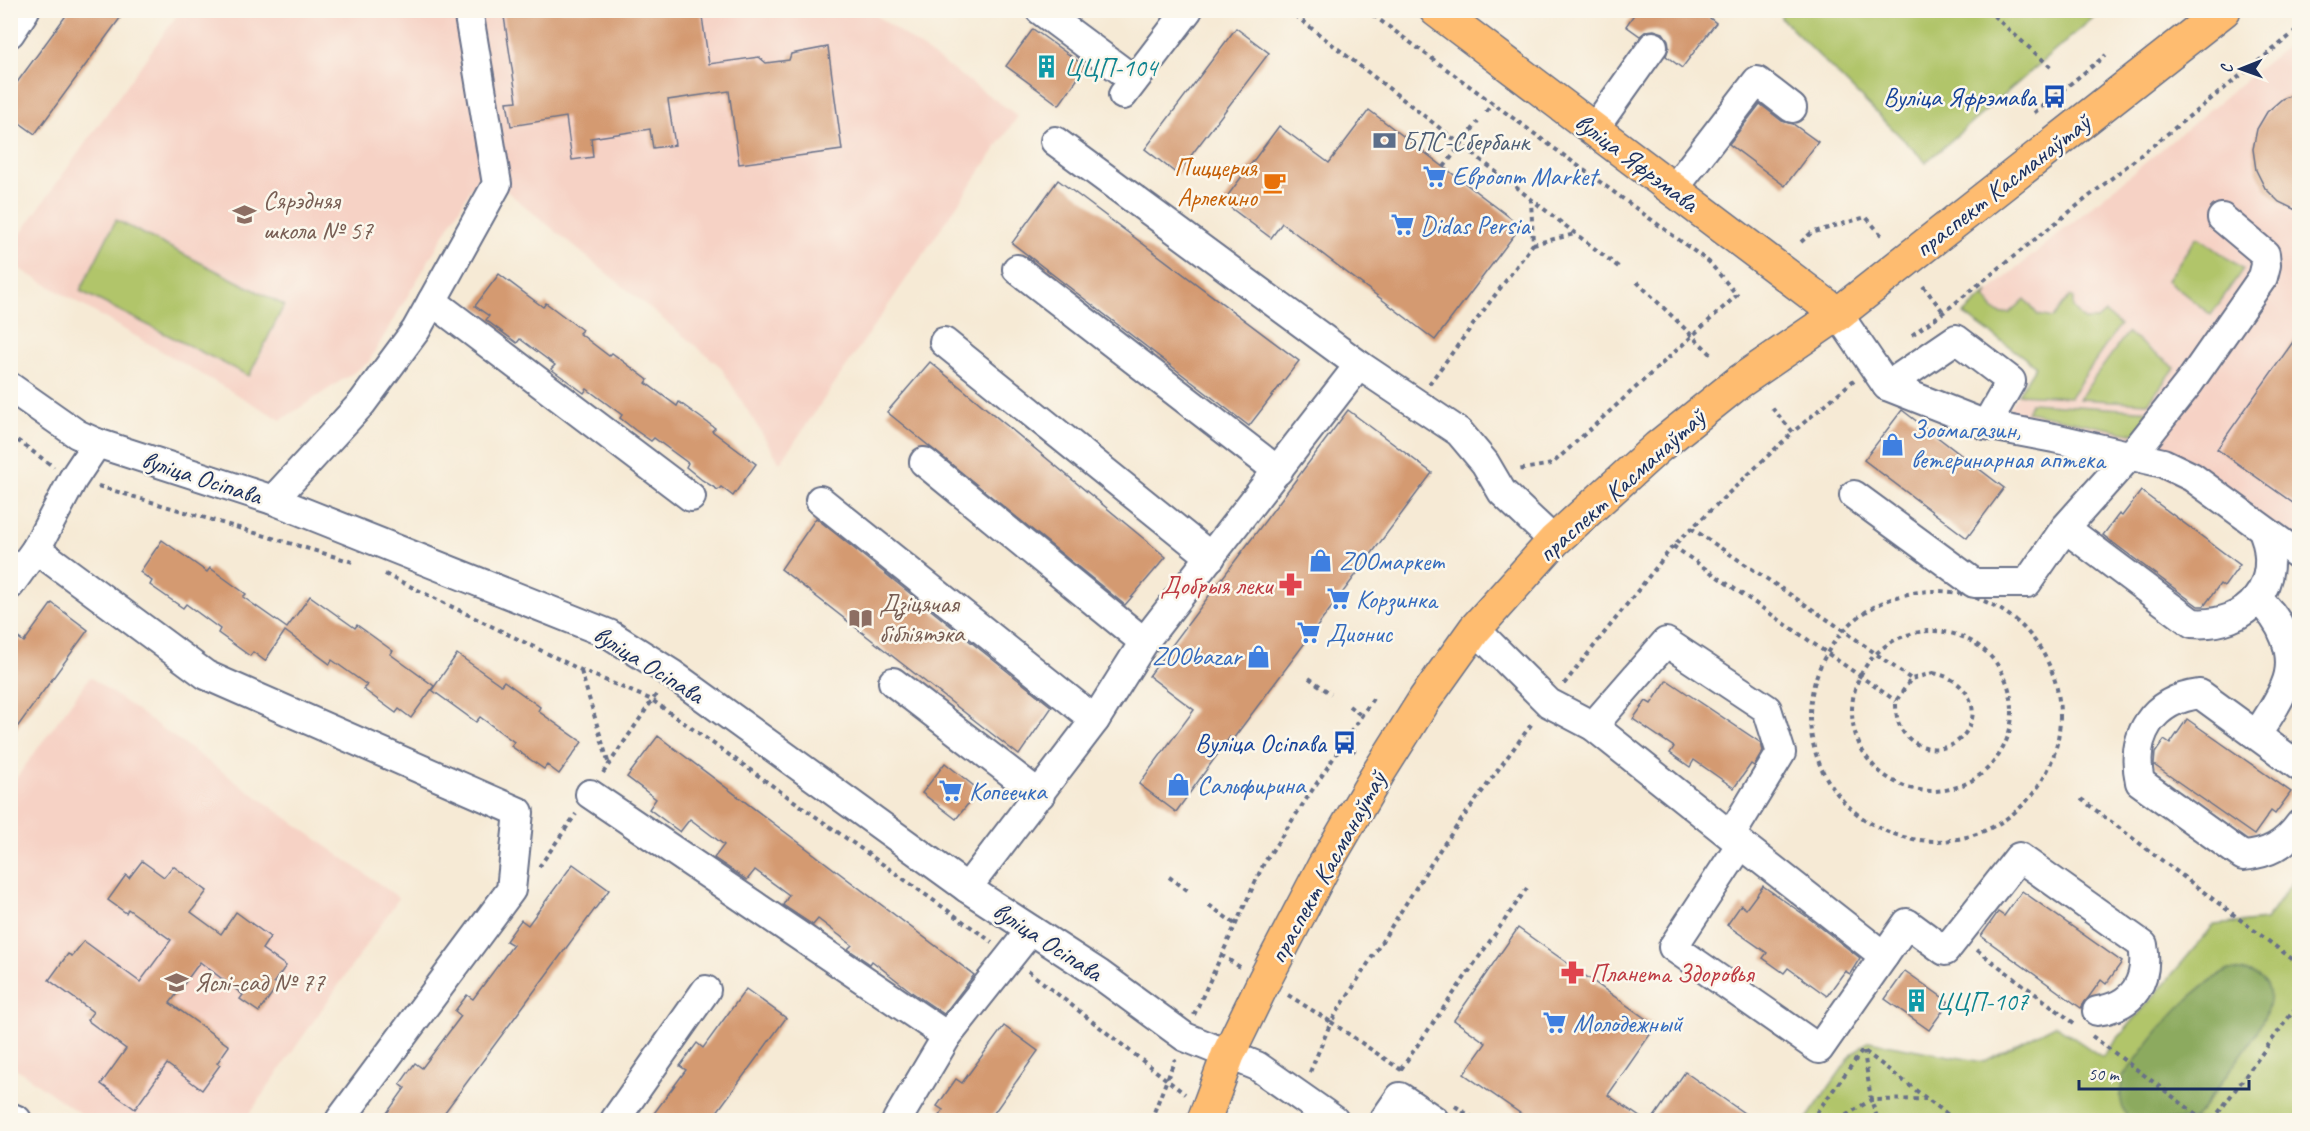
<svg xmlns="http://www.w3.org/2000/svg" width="2310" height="1131" viewBox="0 0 2310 1131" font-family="Caveat,sans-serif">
<rect width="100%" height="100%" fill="#fbf7ec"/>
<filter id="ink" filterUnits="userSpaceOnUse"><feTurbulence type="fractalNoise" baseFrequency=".0167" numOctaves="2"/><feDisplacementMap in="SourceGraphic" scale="12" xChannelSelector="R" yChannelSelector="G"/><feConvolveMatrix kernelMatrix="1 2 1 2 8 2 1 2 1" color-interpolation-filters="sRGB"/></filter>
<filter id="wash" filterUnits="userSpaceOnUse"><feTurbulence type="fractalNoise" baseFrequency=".008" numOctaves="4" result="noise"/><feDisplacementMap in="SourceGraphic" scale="24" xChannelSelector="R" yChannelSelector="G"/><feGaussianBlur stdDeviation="1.35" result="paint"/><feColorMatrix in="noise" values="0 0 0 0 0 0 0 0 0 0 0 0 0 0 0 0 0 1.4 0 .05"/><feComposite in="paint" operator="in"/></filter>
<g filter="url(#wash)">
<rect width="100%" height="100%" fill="#f6ead5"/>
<g fill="#f6d2c5">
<path d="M272,10L870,11L1018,116L780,463L720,366L498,184L481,172L368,363L281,420L11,264V247L180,11H217L228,17Z"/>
<path d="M2299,36V568L2123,446L2003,418L2036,366L1964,314L1988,292Z"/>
<path d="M90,677L399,898L245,1120H89L11,1065V785Z"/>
</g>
<g fill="#b1c56a" stroke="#667a64" stroke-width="1.5">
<path d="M1782,10H2101V11L1926,162L1781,18Z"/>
<path d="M116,220L284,305L249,376L80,291Z"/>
<path d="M2197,236L2243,269L2211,315L2167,280Z"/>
<path d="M1988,292L1985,297L1995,311L2001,314L2010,313L2025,299L2038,315L2053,318L2070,296L2073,298V308L2084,320H2097L2105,313L2120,325L2070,397L2018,394L2036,366L1964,314Z"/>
<path d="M2127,333L2175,368L2148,403L2079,399Z"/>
<path d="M2031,403L2152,411L2135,434L2027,412Z"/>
<path d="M2299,872V1120H1806L1853,1053L1869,1041L1983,1062L2055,1025L2102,1057L2214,925L2266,920Z"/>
</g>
<path fill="#8caa5e" stroke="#546c5e" stroke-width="1.5" d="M2229,970C2305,972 2255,1037 2231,1069C2219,1086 2207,1106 2192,1120H2130C2119,1107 2119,1094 2123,1077C2153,1038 2183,992 2229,970Z"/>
<g id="blocks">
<g fill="#d49a71">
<path d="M70,10H126L35,134L10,116V92Z"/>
<path d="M503,10H701L709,64L759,57L766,63L789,60L791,54L828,47L842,150L739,164L729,91L668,100L675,145L653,148L650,129L591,138L593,157L572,160L566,117L511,126L507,102L517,101Z"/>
<path d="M1637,10H1700L1716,23L1682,68L1666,56L1669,47L1668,40L1663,33L1654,30L1646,31L1640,36L1626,26Z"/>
<path d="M1236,28L1269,53L1177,174L1145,149Z"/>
<path d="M1033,29L1086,67L1059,105L1006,66Z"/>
<path d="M2300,92V212L2279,202L2265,188L2256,170L2253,149L2257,129L2267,112L2282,99Z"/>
<path d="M1760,104L1782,121L1793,124L1818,142L1785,186L1729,144Z"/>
<path d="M1369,110L1521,226L1435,340L1282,223L1271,238L1223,202L1279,126L1329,163Z"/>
<path d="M1058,180L1299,361L1249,426L1012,243Z"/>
<path d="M499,274L543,307L546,303L582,330L579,333L609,356L612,353L648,380L646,383L677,406L679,402L715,428L712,431L756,464L733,496L721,487L718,490L702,480L686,467L688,463L654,438L651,441L635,430L620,418L622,415L587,389L584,393L551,369L555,365L520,339L517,343L486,320L489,316L475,306Z"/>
<path d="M2300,332V508L2217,449Z"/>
<path d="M930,362L1166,557L1125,605L887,412Z"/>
<path d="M1348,410L1432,473L1233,739L1230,737L1176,812L1139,784L1194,710L1149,676Z"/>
<path d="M1902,410L2004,488L1967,538L1864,460Z"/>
<path d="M2141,491L2240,565L2224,587L2220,584L2204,606H2198L2103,535L2119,514L2122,516Z"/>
<path d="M816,518L1052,707L1019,755L781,569Z"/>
<path d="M162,540L207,572L210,568L246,594L243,597L287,628L310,596L355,628L357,625L393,651L390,654L434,686L411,718L399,709L396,713L363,689L367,685L332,660L330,664L285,631L265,661L253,652L250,656L218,633L220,629L186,604L183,608L150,585L152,581L140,572Z"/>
<path d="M52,603L88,630L10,737V632L24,642Z"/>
<path d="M457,654L501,685L504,681L540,707L538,711L582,742L559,774L547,765L544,769L511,746L514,742L480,717L476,722L432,690Z"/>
<path d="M1667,680L1761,743L1763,751L1754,766L1751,764L1734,788L1694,760L1690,767L1670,753L1674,747L1633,719L1646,701L1651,704Z"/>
<path d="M2187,719L2291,792L2275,814L2271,811L2254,835L2154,765L2155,753L2164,740L2170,744Z"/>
<path d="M658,736L974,975L944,1014L913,993L872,961L870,964L848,949L852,945L818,919L813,925L783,905L789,895L755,870L747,880L714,858L724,845L690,819L680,832L649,809L656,799L627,777Z"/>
<path d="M945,763L979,790L956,819L922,793Z"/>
<path d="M142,861L164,877L173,866L207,891L191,912L221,934L236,912L270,937L262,949L286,966L274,982L278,985L259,1012L240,999L243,995L200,962L170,1003L229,1046L217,1063L220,1065L202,1090L167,1064L135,1109L101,1084L126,1049L87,1020L93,1012L49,980L68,954L72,956L84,941L140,982L171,940L128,909L126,913L108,900L126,875L129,878Z"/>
<path d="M573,864L609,890L439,1120H382L405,1088L400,1084L415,1063L422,1068L461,1016L455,1011L467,995L473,999L513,945L506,941L521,920L528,925Z"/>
<path d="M1763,886L1806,916L1860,958L1850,974L1845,971L1827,996L1788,968L1784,973L1763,958L1767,953L1727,925L1741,905L1746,909Z"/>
<path d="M2022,891L2122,962L2106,984L2101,980L2081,1008L1981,936L1998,912L2004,916Z"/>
<path d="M1518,928L1656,1026L1608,1095L1644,1120H1530L1464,1074L1486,1043L1454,1020Z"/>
<path d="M1905,971L1949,1002L1929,1030L1885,999Z"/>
<path d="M746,989L786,1018L711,1120H649L686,1070L680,1066L697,1043L703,1048Z"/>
<path d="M1004,1026L1038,1051L989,1120H936L943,1110L937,1106L956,1079L962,1083Z"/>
<path d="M1685,1072L1754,1120H1652Z"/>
</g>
</g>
</g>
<g filter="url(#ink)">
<use href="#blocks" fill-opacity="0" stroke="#687088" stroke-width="1.5"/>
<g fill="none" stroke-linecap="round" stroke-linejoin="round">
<defs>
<g id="minor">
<path d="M1040,10L1134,80"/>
<path d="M10,33L25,10"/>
<path d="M1123,95L1188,10"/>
<path d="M1594,129L1653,46"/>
<path d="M1055,141L1359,365L1459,432L1485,463L1502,492L1554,541"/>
<path d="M1673,190L1757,81L1792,108"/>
<path d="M1017,269L1278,471"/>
<path d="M432,301L691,497"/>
<path d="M1838,314L1887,386L1986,425L2054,438L2163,463L2192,477L2300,556"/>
<path d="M944,342L1211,557"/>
<path d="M1887,386L1956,339L2011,381L1986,425"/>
<path d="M10,387L77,434L97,443L273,500L609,634L672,674L967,888L1099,974L1185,1037L1257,1066L1334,1120"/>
<path d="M97,443L73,479L36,549L206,675L519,812L511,890L340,1120"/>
<path d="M924,462L1144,642"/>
<path d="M1854,495L1974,583H2027L2065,528L2130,455L2140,445L2189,383L2263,277L2266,265L2265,254L2222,218"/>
<path d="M273,500L362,403L416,330L497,184L468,10"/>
<path d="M820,500L1095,720"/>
<path d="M2065,528L2192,623C2249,628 2284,584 2263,530"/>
<path d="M10,585L36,549"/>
<path d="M2257,599C2281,619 2299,655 2285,686C2278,703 2267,719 2257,734"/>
<path d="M1475,629L1549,703L1593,726L1741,844L1673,947L1819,1049L1907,923L1945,951L2019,857L2143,945C2149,981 2134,1006 2097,1011"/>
<path d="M893,682L1040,795"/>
<path d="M1593,726L1666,642L1767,709L1781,753L1731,835"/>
<path d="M2300,767L2200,694C2152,700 2130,736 2140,782L2243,856C2268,854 2285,845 2300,824"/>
<path d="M590,794L947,1036L1031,930"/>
<path d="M1741,844L1884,956"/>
<path d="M967,888L1095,720L1144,642L1359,365"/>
<path d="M10,1117L17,1120"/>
<path d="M615,1120L706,990"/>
<path d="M897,1120L947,1036"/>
<path d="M1384,1120L1400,1097L1434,1120"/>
</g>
<g id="major">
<path d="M1436,10L1838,314"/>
<path d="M1204,1120L1228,1055L1264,981L1324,866L1379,772L1425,699L1475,629L1554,541L1658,447L1739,382L1838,314L2224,10"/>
</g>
</defs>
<use href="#minor" stroke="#687088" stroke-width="32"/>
<use href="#major" stroke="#687088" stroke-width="36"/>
<g stroke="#687088" stroke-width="4" stroke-dasharray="4.5 4.5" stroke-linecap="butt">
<path d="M1288,10L1621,269"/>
<path d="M1366,10L1709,262L1737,295L1552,464L1517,470"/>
<path d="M1987,10L2052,68"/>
<path d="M1486,112L1492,104"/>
<path d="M2034,113L2106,55"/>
<path d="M1444,167L1478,122"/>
<path d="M1801,242L1811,233L1866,217L1883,237"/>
<path d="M1533,244L1575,234"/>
<path d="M1637,282L1714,357"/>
<path d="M1923,286L1945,314"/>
<path d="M1912,335L1944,312L2300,28"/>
<path d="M1429,384L1533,244L1531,199"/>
<path d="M1772,408L1793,432L1854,380"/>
<path d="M10,435L54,467"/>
<path d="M98,486L356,563"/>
<path d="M1691,528L1843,630L1911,679"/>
<path d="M1673,546L1896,701"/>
<path d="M385,574L581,670L652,700L992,942"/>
<circle cx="1935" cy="716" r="125"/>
<circle cx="1932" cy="711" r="80"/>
<path d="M581,671L609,765"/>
<path d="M1933,673C1966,678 1987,712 1961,738C1943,757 1908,749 1899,724C1896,717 1896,708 1896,701L1911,679Z"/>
<path d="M1309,678L1331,694"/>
<path d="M1564,684L1673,546L1793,432"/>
<path d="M1349,706L1362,716"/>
<path d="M1345,743L1357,754"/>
<path d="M603,773L658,692"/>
<path d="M2081,799L2300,965"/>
<path d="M539,867L576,814"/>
<path d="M1169,877L1190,892"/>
<path d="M1209,905L1235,924"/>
<path d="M1977,950L2074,1023"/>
<path d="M1221,955L1240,967"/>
<path d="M1028,971L1185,1094"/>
<path d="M1288,995L1331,1022L1441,848L1533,722"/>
<path d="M1194,1015L1264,863L1374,697"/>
<path d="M2092,1036L2204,1120"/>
<path d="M1864,1051L1871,1100L1878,1120"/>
<path d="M1401,1069L1527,888"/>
<path d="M1310,1072L1331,1022L1404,1072"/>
<path d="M1455,1106L1476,1120"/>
<path d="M1151,1120L1175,1059"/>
<path d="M1811,1120L1863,1050L1955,1120"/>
<path d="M1838,1120L1871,1100L1926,1099"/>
<path d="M2213,1120L2300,1002"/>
</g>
<use href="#minor" stroke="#fff" stroke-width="28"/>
<use href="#major" stroke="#febc70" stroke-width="33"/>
</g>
</g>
<defs>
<symbol id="building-bare" viewBox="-9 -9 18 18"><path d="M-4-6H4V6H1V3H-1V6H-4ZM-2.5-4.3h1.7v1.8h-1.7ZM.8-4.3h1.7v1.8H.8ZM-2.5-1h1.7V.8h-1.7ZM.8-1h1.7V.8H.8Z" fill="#0f9aa8" stroke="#fbf7ec" stroke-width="2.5" paint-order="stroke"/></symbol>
<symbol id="bus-bare" viewBox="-9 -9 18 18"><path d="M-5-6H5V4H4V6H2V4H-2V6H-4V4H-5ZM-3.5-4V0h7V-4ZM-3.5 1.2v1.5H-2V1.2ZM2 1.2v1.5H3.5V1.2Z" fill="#1a4fb4" stroke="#fbf7ec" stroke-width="2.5" paint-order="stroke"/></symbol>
<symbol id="bank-bare" viewBox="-9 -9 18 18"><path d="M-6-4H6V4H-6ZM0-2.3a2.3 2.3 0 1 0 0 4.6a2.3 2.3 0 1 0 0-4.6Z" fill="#5c6f8a" stroke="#fbf7ec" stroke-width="2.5" paint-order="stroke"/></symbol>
<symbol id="supermarket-bare" viewBox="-9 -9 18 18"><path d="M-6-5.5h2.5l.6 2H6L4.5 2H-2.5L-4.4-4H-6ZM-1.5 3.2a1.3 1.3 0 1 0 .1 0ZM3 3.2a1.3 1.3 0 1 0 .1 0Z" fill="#3f7fe0" stroke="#fbf7ec" stroke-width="2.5" paint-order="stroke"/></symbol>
<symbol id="cafe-bare" viewBox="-9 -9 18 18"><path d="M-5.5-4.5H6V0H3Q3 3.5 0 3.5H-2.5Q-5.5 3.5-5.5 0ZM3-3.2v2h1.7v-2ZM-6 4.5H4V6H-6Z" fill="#e8710a" stroke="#fbf7ec" stroke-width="2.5" paint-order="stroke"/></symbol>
<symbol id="school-bare" viewBox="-9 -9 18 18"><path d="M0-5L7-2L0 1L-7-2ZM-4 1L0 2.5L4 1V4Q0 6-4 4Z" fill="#8d6e63" stroke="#fbf7ec" stroke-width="2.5" paint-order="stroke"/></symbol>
<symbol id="shop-bare" viewBox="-9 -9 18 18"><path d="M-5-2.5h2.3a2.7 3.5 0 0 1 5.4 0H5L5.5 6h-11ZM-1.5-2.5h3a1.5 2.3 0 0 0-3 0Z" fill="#3f7fe0" stroke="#fbf7ec" stroke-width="2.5" paint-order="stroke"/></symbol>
<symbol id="pharmacy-bare" viewBox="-9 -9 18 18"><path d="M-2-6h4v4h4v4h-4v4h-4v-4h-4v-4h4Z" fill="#e0444e" stroke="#fbf7ec" stroke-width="2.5" paint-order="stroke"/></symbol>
<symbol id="library-bare" viewBox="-9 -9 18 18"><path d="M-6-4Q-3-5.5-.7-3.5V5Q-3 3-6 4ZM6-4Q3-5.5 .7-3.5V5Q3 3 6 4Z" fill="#8d6e63" stroke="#fbf7ec" stroke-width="2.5" paint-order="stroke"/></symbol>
</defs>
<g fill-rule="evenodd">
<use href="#building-bare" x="1030" y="50" width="33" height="33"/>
<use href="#bus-bare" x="2038" y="80" width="33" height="33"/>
<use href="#bank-bare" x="1368" y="124" width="33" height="33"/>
<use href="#supermarket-bare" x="1418" y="160" width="33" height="33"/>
<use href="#cafe-bare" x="1258" y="166" width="33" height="33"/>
<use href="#school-bare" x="228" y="198" width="33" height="33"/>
<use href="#supermarket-bare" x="1386" y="208" width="33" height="33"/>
<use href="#shop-bare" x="1876" y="428" width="33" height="33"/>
<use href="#shop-bare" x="1304" y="544" width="33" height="33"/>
<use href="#pharmacy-bare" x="1274" y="568" width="33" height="33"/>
<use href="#supermarket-bare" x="1322" y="582" width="33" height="33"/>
<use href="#library-bare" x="844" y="602" width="33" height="33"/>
<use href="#supermarket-bare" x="1292" y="616" width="33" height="33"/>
<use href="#shop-bare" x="1242" y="640" width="33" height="33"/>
<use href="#bus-bare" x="1328" y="726" width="33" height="33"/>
<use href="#shop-bare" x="1162" y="768" width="33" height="33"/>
<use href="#supermarket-bare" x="934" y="774" width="33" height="33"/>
<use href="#pharmacy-bare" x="1556" y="956" width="33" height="33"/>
<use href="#school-bare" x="160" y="966" width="33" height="33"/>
<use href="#building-bare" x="1900" y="984" width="33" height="33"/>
<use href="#supermarket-bare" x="1538" y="1006" width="33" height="33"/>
</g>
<g text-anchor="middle" stroke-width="5" stroke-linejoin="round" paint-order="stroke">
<g font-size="26" fill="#0d838f" stroke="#fbf7ec" text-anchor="start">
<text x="1064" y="76">ЦЦП-104</text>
<text x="1935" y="1010">ЦЦП-107</text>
</g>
<g font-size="26" fill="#164399" stroke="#fbf7ec" text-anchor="end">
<text x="2036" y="106">Вуліца Яфрэмава</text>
<text x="1326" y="752">Вуліца Осіпава</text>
</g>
<g font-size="26" fill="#4e5e75" stroke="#fbf7ec" text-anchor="start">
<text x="1402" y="150">БПС-Сбербанк</text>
</g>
<g font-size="26" fill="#1b2f5e" stroke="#fbf7ec">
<text transform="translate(1637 162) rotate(37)" y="9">вуліца Яфрэмава</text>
<text transform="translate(2002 185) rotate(-38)" y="9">праспект Касманаўтаў</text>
<text transform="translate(202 477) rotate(18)" y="9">вуліца Осіпава</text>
<text transform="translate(1621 485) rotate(-42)" y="9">праспект Касманаўтаў</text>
<text transform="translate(649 664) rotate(32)" y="9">вуліца Осіпава</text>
<text transform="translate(1327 867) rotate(-61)" y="9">праспект Касманаўтаў</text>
<text transform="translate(1048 941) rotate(33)" y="9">вуліца Осіпава</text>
</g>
<g font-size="26" fill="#c56008" stroke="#fbf7ec" text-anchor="end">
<text x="1257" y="176">Пиццерия<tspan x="1257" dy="30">Арлекино</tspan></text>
</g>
<g font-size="26" fill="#366cbe" stroke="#fbf7ec" text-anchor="start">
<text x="1452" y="185">Евроопт Market</text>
<text x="1420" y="234">Didas Persia</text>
<text x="1911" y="438">Зоомагазин,<tspan x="1911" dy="30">ветеринарная аптека</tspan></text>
<text x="1339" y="570">ZOOмаркет</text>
<text x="1356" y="608">Корзинка</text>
<text x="1326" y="642">Дионис</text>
<text x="1241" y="665" text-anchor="end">ZOObazar</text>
<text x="1197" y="794">Сальфирина</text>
<text x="969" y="800">Копеечка</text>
<text x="1573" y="1032">Молодежный</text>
</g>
<g font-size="26" fill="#785e54" stroke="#fbf7ec" text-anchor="start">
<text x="263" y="209">Сярэдняя<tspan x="263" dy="30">школа № 57</tspan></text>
<text x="879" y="612">Дзіцячая<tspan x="879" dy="30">бібліятэка</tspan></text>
<text x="194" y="991">Яслі-сад № 77</text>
</g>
<g font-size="26" fill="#be3a42" stroke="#fbf7ec" text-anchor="end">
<text x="1272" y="594">Добрыя леки</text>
<text x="1590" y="982" text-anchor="start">Планета Здоровья</text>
</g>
</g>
<rect width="2310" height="1131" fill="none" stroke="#fbf7ec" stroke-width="36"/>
<g transform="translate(2241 69) rotate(269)" stroke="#fbf7ec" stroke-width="4.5" paint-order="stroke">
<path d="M0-4.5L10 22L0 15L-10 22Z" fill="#1b2f5e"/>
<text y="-9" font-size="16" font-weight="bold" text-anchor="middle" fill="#1b2f5e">С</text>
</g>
<path d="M2079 1080v9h170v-9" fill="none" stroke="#1b2f5e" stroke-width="3"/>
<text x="2088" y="1080" font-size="18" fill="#1b2f5e" stroke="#fbf7ec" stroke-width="4.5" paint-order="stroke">50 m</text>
</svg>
